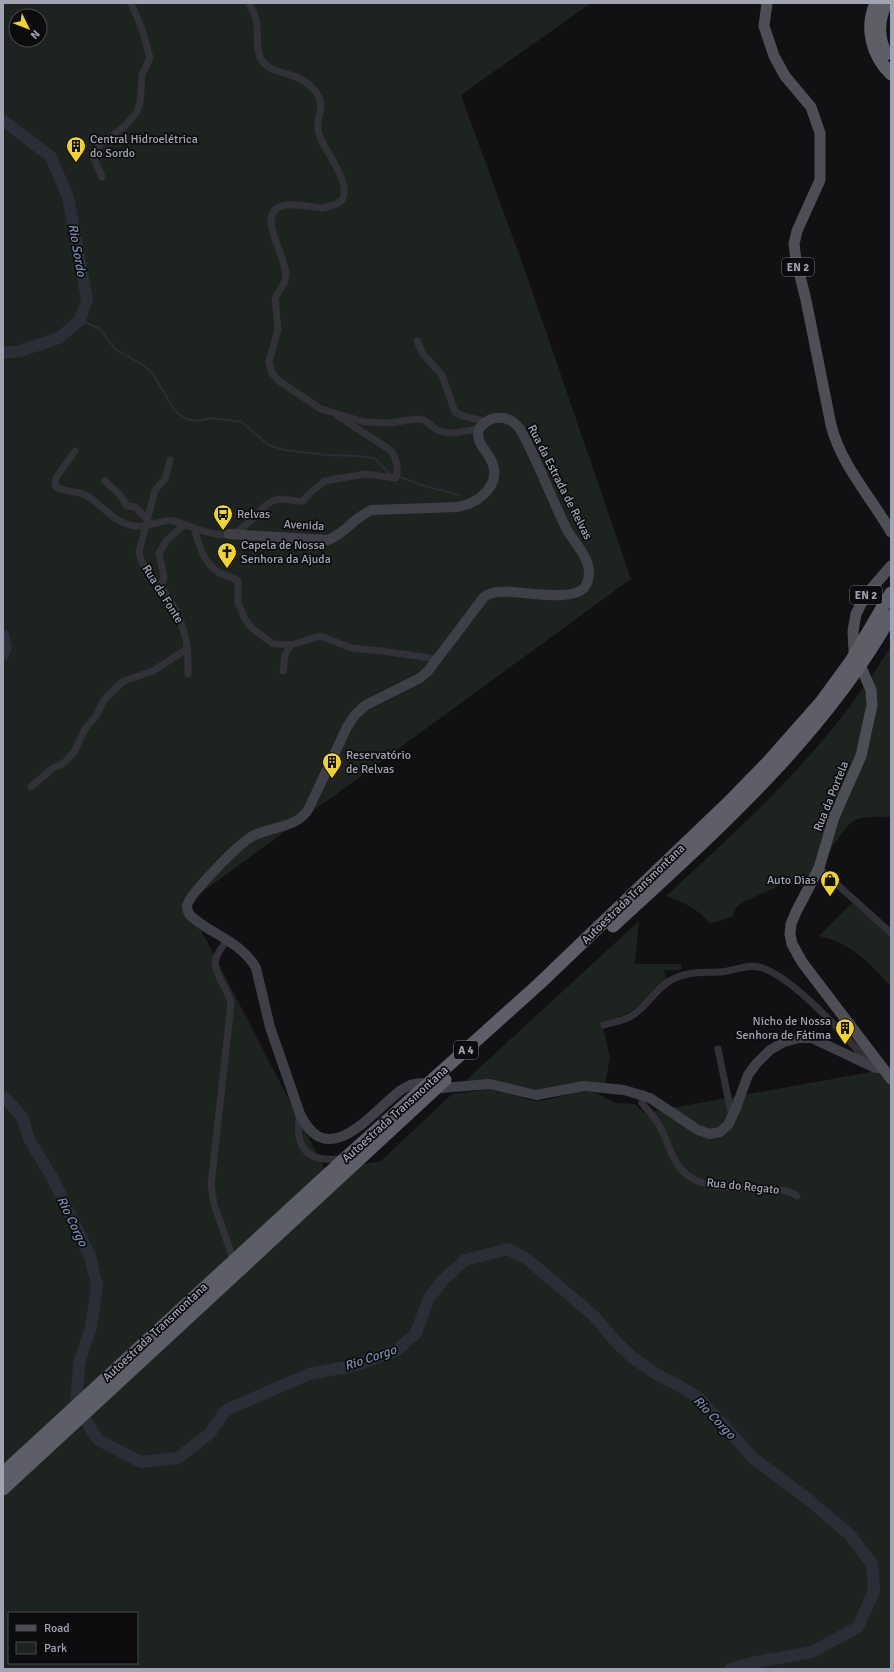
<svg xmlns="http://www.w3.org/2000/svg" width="894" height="1672" viewBox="0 0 894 1672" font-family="Signika,sans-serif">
<rect width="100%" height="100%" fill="#111012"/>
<g fill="#1d241f" fill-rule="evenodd">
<path d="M3,3H591L461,95L529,282L631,579L187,903L326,1171L381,1161L452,1094L491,1089L534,1101L546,1100L579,1092H591L596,1093L615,1103L635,1104L644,1113L882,1070L891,1079V1669H3ZM16,16H40V40H16ZM9,1613H137V1663H9Z"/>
<path d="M891,646V817C880,817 863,815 854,821C844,827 837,841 830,850L829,849C832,838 836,826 840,814C855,772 888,721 872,676Z"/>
<path d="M866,684L868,690L864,732L820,855L810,877L803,875L741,903L734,910L733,916L710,924C700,909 682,902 666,896C738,830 810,765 866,684Z"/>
<path d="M852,903L891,936V987C869,962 853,944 819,936Z"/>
<path d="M639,921L635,964H681V970H664L666,981C654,990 645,1003 632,1011C623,1017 613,1019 602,1022L610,1058L605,1084L544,1091L464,1082Z"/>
</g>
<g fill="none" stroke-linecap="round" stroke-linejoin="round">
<g stroke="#292e37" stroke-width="2">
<path d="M80,320L100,329L115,349L143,365L153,374L175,411L186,419L197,421L211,418L242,422L268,445L285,450L327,455L358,456L374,458L390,474"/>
<path d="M398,477L406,479L424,486L460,495"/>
</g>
<g stroke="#292e37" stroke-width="12">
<path d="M3,120L51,157L68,197L87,299L80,320L59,338L20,351L3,353"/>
<path d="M3,635L6,648L3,655"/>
<path d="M3,1097L8,1101L22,1117L29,1139L53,1179L90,1256L97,1286L91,1327L79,1363L76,1405L98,1440L141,1462L178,1458L210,1433L226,1410L309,1374L356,1365L397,1350L416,1333L429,1298L443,1280L465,1260L508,1249L527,1259L594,1316L617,1343L632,1357L656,1374L678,1385L699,1398L753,1458L809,1500L850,1535L872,1564L874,1591L858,1627L812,1652L756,1662L730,1669"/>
</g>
<g stroke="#323137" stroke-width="7">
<path d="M249,3C253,10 256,17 257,26C258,36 256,50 261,59C270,75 293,71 308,84C334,106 311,114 320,137C326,153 352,183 342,200C337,205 329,207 322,208C308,208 272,195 271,221C271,237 285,258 286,275L284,283L275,298L278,329L269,362L272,373L279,381L321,409L364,422L389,423L416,419L424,420L437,430L443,432L453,433L479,429"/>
<path d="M102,177L94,159L95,152L98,147L126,125L136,113L140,103L142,75L150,58L142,29L131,3"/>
<path d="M417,341L423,354L442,375L455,412L463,416L480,420L485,422"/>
<path d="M75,451L56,478L55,486C63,493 77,490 87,496C102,505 112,520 129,525C147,530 163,518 174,521C189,525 214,538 230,534C250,529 262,503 275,500C284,497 294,502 303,501L312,491L325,481L365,474L396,478C399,470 396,456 390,450L338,416"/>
<path d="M170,460L165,479L155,490L139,552C141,567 155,579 164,591C183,618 189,640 188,674"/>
<path d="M105,481L120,495L127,506L135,507L147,519"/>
<path d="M194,528C199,544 203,562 218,572C224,576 232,576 238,581V603L245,619L252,628L273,644L291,645L320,636L351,648L382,651L437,659"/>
<path d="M161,588L164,577L159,553L167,540L184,525"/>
<path d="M283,671L285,655L291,645"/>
<path d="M31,787L53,768L64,763L74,752L85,729L96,716L104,700L118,686L124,681L153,671L187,649"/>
<path d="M819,868L891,933"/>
<path d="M227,940C224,945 219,950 217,956C210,972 229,988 231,1004L211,1185L214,1204L231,1253"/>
<path d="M604,1025C615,1022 628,1020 637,1012C650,1002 657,987 673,979C688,971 704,973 720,972C734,971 745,964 759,967C792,975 846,1037 870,1064"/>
<path d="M718,1049L732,1117"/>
<path d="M643,1094L642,1103C647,1110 653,1115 657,1122C668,1138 670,1160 685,1173C705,1192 746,1187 771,1189C780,1190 789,1190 797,1196"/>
<path d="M300,1114C294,1145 305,1162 338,1159"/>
</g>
<path stroke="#3f4047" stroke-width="10" d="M229,534L328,540C345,534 355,516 372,510L457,507C477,504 502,486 492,462C487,450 475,443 479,429C490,414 509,414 520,429C538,461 550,495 566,528C572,540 585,552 588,565C590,572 589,582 584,588C575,598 547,595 534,594C521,593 495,588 484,597L428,671L420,678L366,705L355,715L347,727L309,808C298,829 269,826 251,837C239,844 189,894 187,906C187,910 188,912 190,915C210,934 242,942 256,968L270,1027L300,1114C328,1173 372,1112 401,1090L410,1085L420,1083L442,1088L490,1084L536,1095L584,1086L624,1090L650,1098L698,1130L710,1134L720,1132L728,1125L736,1108L748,1075L756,1064L770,1050L784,1042L799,1038H812L873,1067L878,1068L881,1066"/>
<g stroke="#4d4e56" stroke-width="11">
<path d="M767,3L764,26L774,56L785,76L811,107L820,133V180L797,231L794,244L796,260L806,300L831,425C841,465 871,497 891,532"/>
<path d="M891,566L865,596L856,614L853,631L854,651L871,690L872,705L861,756L834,817L819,868L796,912L791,924L790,934L792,944L802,962L891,1079"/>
</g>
<g stroke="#5d5e68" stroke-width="13">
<path d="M876,3C865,28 872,55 891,74"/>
<path d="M886,3C878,20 877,37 886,54"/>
<path d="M613,926C715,832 822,738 891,616"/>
<path d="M3,1473L341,1162L539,984L728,803L768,762L821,702L851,661L891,593"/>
<path d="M3,1489L445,1080"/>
</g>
</g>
<defs>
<symbol id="building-pin" viewBox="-11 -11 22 30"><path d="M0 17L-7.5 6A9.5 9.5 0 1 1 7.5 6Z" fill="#f1d429" stroke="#0c0b0d"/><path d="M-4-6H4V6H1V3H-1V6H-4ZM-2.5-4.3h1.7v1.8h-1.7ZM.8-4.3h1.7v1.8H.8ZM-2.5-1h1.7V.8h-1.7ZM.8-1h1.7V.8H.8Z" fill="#111"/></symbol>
<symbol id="bus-pin" viewBox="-11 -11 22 30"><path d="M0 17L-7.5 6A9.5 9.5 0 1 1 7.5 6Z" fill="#f1d429" stroke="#0c0b0d"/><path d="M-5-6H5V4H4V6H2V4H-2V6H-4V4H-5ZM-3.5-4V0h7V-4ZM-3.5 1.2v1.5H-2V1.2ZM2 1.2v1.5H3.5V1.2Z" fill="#111"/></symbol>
<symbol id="church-pin" viewBox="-11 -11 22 30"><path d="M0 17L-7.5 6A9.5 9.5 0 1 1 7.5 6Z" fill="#f1d429" stroke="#0c0b0d"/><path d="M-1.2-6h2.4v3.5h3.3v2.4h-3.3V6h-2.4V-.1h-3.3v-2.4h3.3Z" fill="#111"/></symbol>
<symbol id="shop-pin" viewBox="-11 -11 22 30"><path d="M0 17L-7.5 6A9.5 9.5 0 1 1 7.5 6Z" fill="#f1d429" stroke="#0c0b0d"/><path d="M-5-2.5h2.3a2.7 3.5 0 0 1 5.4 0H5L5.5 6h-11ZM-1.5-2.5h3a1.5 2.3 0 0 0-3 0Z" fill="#111"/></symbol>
</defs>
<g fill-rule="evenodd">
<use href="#building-pin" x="65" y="135" width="22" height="30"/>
<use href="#bus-pin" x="212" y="503" width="22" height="30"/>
<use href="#church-pin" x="216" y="541" width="22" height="30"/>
<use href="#building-pin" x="321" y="751" width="22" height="30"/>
<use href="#shop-pin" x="819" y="869" width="22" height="30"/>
<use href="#building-pin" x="834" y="1017" width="22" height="30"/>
</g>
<g text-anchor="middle" stroke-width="3.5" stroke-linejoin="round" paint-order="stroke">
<g fill="#0c0b0d" stroke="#757681" stroke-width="1">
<rect x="782" y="258" width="32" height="18" rx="3"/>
<rect x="850" y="586" width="32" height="18" rx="3"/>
<rect x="454" y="1041" width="24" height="18" rx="3"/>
</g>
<g font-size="11" font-weight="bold" fill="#a2a4b3">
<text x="798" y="271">EN 2</text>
<text x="866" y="599">EN 2</text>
<text x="466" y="1054">A 4</text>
</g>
<g font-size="12" fill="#a2a4b3" stroke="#0c0b0d" text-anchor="start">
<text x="90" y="143">Central Hidroelétrica<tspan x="90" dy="14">do Sordo</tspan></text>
<text x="237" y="518">Relvas</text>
<text x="241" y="549">Capela de Nossa<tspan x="241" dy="14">Senhora da Ajuda</tspan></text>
<text x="346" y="759">Reservatório<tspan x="346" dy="14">de Relvas</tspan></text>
<text x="816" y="884" text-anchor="end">Auto Dias</text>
<text x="831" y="1025" text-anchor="end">Nicho de Nossa<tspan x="831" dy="14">Senhora de Fátima</tspan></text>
</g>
<g font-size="12" fill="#a2a4b3" stroke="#0c0b0d">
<text transform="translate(560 482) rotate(63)" y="4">Rua da Estrada de Relvas</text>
<text transform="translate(304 525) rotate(3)" y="4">Avenida</text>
<text transform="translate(163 594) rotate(58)" y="4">Rua da Fonte</text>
<text transform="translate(831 796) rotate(-68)" y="4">Rua da Portela</text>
<text transform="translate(633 894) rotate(-44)" y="4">Autoestrada Transmontana</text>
<text transform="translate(395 1114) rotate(-42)" y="4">Autoestrada Transmontana</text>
<text transform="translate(743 1186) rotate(6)" y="4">Rua do Regato</text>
<text transform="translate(155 1332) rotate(-43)" y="4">Autoestrada Transmontana</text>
</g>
<g font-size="13" font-style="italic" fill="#788baf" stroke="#0c0b0d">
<text transform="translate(78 250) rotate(80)" y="5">Rio Sordo</text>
<text transform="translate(73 1221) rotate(64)" y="5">Rio Corgo</text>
<text transform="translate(370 1357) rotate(-19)" y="5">Rio Corgo</text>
<text transform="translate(715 1417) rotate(46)" y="5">Rio Corgo</text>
</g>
</g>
<rect width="894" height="1672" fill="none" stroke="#a2a4b3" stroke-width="8"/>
<rect x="8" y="1612" width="130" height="52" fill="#0c0b0d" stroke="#48484f"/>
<rect x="16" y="1625" width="20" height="6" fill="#4d4e56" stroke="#48484f"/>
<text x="44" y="1632" font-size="12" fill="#a2a4b3">Road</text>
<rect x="16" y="1642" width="20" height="12" fill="#1d241f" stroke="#48484f"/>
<text x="44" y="1652" font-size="12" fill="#a2a4b3">Park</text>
<g transform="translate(28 28) rotate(133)"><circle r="19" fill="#0c0b0d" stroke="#48484f"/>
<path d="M0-3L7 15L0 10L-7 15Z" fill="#f1d429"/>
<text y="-6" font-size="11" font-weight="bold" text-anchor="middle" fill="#a2a4b3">N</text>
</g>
</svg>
